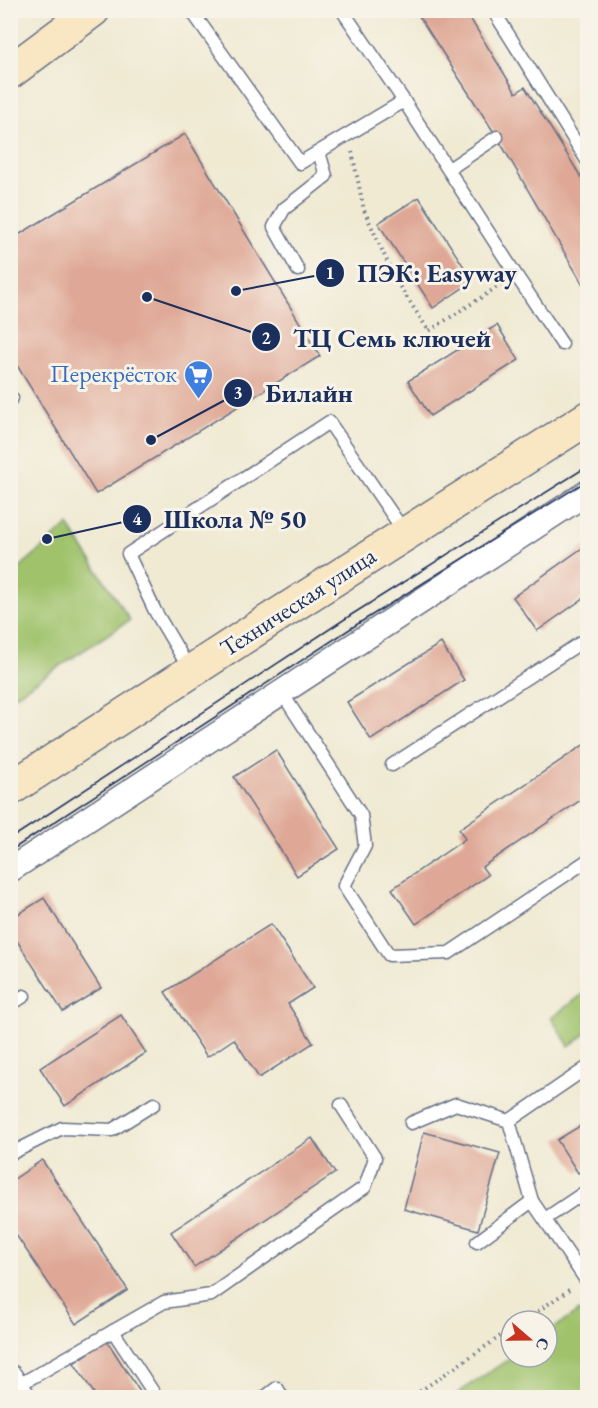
<svg xmlns="http://www.w3.org/2000/svg" width="598" height="1408" viewBox="0 0 598 1408" font-family="'EB Garamond',serif">
<rect width="100%" height="100%" fill="#f7f3e8"/>
<filter id="ink" filterUnits="userSpaceOnUse"><feTurbulence type="fractalNoise" baseFrequency=".0167" numOctaves="2"/><feDisplacementMap in="SourceGraphic" scale="12" xChannelSelector="R" yChannelSelector="G"/><feConvolveMatrix kernelMatrix="1 2 1 2 8 2 1 2 1" color-interpolation-filters="sRGB"/></filter>
<filter id="wash" filterUnits="userSpaceOnUse"><feTurbulence type="fractalNoise" baseFrequency=".008" numOctaves="4" result="noise"/><feDisplacementMap in="SourceGraphic" scale="24" xChannelSelector="R" yChannelSelector="G"/><feGaussianBlur stdDeviation="1.35" result="paint"/><feColorMatrix in="noise" values="0 0 0 0 0 0 0 0 0 0 0 0 0 0 0 0 0 1.4 0 .05"/><feComposite in="paint" operator="in"/></filter>
<g filter="url(#wash)">
<rect width="100%" height="100%" fill="#f0ead3"/>
<g fill="#9fc26b" stroke="#5d7864" stroke-width="1.5">
<path d="M68,525L130,620L11,698V575Z"/>
<path d="M587,991V1033L569,1046L551,1018Z"/>
<path d="M579,1311L587,1322V1397H452L512,1357H547V1333Z"/>
</g>
<g id="blocks">
<g fill="#dfa795">
<path d="M415,10H465L516,93L525,87L588,188V293L497,137Z"/>
<path d="M185,134L320,356L96,494L10,354V240Z"/>
<path d="M419,197L473,281L433,308L378,223Z"/>
<path d="M497,325L519,360L430,416L408,381Z"/>
<path d="M588,544V595L537,631L513,597Z"/>
<path d="M441,643L464,680L371,740L347,702Z"/>
<path d="M588,742V795L482,867L488,875L416,924L392,889L465,839L459,829Z"/>
<path d="M276,750L339,849L297,876L234,777Z"/>
<path d="M44,898L101,988L63,1012L10,930V919Z"/>
<path d="M271,924L313,988L288,1004L313,1043L259,1078L234,1039L207,1057L165,992Z"/>
<path d="M121,1015L146,1053L65,1106L40,1068Z"/>
<path d="M588,1121V1167L578,1173L557,1140Z"/>
<path d="M424,1132L500,1153L478,1230L404,1209Z"/>
<path d="M312,1138L335,1173L194,1267L171,1232Z"/>
<path d="M42,1160L128,1290L76,1324L10,1226V1182Z"/>
<path d="M107,1341L144,1398H97L74,1363Z"/>
</g>
</g>
</g>
<g filter="url(#ink)">
<use href="#blocks" fill-opacity="0" stroke="#667087" stroke-width="1.5"/>
<g fill="none" stroke-linecap="round" stroke-linejoin="round">
<defs>
<g id="lane">
<path d="M191,10L300,163L404,101L342,10"/>
<path d="M493,10L588,162"/>
<path d="M404,101L516,275L562,344"/>
<path d="M449,169L497,137"/>
<path d="M298,270L274,227L284,209L326,176L319,152"/>
<path d="M10,396L12,398"/>
<path d="M190,670L155,611L128,554L329,422L405,533"/>
<path d="M282,693L361,815L365,846L344,886L389,955L449,953L588,860"/>
<path d="M392,765L588,638"/>
<path d="M10,1005L24,996"/>
<path d="M509,1121L588,1067"/>
<path d="M411,1123L456,1104L509,1121L532,1201L588,1283"/>
<path d="M12,1153L62,1128L112,1130L154,1104"/>
<path d="M545,1219L588,1190"/>
<path d="M477,1242L532,1201"/>
<path d="M113,1331L157,1398"/>
<path d="M17,1386L164,1302L211,1295L365,1187L375,1158L341,1105"/>
<path d="M264,1398L277,1388L283,1398"/>
</g>
<g id="street">
<path d="M10,870L588,492"/>
<path d="M10,1377L24,1398"/>
</g>
<g id="secondary">
<path d="M10,72L93,10"/>
<path d="M10,789L270,620L588,418"/>
</g>
</defs>
<use href="#lane" stroke="#667087" stroke-width="15"/>
<use href="#street" stroke="#667087" stroke-width="27"/>
<use href="#secondary" stroke="#667087" stroke-width="36"/>
<g stroke="#667087" stroke-width="4" stroke-dasharray="1.5 4.5" stroke-linecap="butt">
<path d="M352,152L364,210L396,281L429,331L502,284"/>
<path d="M523,1321L572,1288"/>
<path d="M410,1398L511,1329"/>
</g>
<use href="#lane" stroke="#fff" stroke-width="12"/>
<use href="#street" stroke="#fff" stroke-width="24"/>
<use href="#secondary" stroke="#f9e7c3" stroke-width="33"/>
<g stroke="#1b2f5e" stroke-width="1.5">
<path d="M10,839L351,615L588,466"/>
<path d="M10,851L356,625L588,480"/>
</g>
</g>
</g>
<defs>
<symbol id="supermarket-pin" viewBox="-11 -11 22 30"><path d="M0 17L-7.5 6A9.5 9.5 0 1 1 7.5 6Z" fill="#3f7fe0" stroke="#f7f3e8"/><path d="M-6-5.5h2.5l.6 2H6L4.5 2H-2.5L-4.4-4H-6ZM-1.5 3.2a1.3 1.3 0 1 0 .1 0ZM3 3.2a1.3 1.3 0 1 0 .1 0Z" fill="#fff"/></symbol>
</defs>
<g fill-rule="evenodd">
<use href="#supermarket-pin" x="182" y="358" width="33" height="45"/>
</g>
<g text-anchor="middle" stroke-width="6" stroke-linejoin="round" paint-order="stroke">
<g font-size="24" fill="#366cbe" stroke="#f7f3e8" text-anchor="end">
<text x="177" y="382">Перекрёсток</text>
</g>
<g font-size="24" fill="#1b2f5e" stroke="#f7f3e8">
<text transform="translate(298 602) rotate(-33)" y="8">Техническая улица</text>
</g>
</g>
<path fill="none" stroke="#1b2f5e" stroke-width="2" d="M236 291L330 273M147 297L266 337M151 440L238 393M47 539L137 519"/>
<g fill="#1b2f5e" stroke="#f7f3e8" stroke-width="2">
<circle cx="236" cy="291" r="6"/>
<circle cx="147" cy="297" r="6"/>
<circle cx="151" cy="440" r="6"/>
<circle cx="47" cy="539" r="6"/>
<circle cx="330" cy="273" r="15"/>
<circle cx="266" cy="337" r="15"/>
<circle cx="238" cy="393" r="15"/>
<circle cx="137" cy="519" r="15"/>
</g>
<g font-size="18" text-anchor="middle" font-weight="bold" fill="#fff">
<text x="330" y="279">1</text>
<text x="266" y="344">2</text>
<text x="238" y="399">3</text>
<text x="137" y="525">4</text>
</g>
<g font-size="26" text-anchor="middle" font-weight="bold" fill="#1b2f5e" stroke="#f7f3e8" stroke-width="6" stroke-linejoin="round" paint-order="stroke">
<text x="437" y="282">ПЭК: Easyway</text>
<text x="392" y="347">ТЦ Семь ключей</text>
<text x="309" y="402">Билайн</text>
<text x="235" y="528">Школа № 50</text>
</g>
<rect width="598" height="1408" fill="none" stroke="#f7f3e8" stroke-width="36"/>
<g transform="translate(529 1339) rotate(110)"><circle r="28" fill="#f7f3e8" stroke="#9fa5b1" stroke-width="1.5"/>
<path d="M0-4.5L10 22L0 15L-10 22Z" fill="#c8321e"/>
<text y="-9" font-size="16" font-weight="bold" text-anchor="middle" fill="#1b2f5e">С</text>
</g>
</svg>
